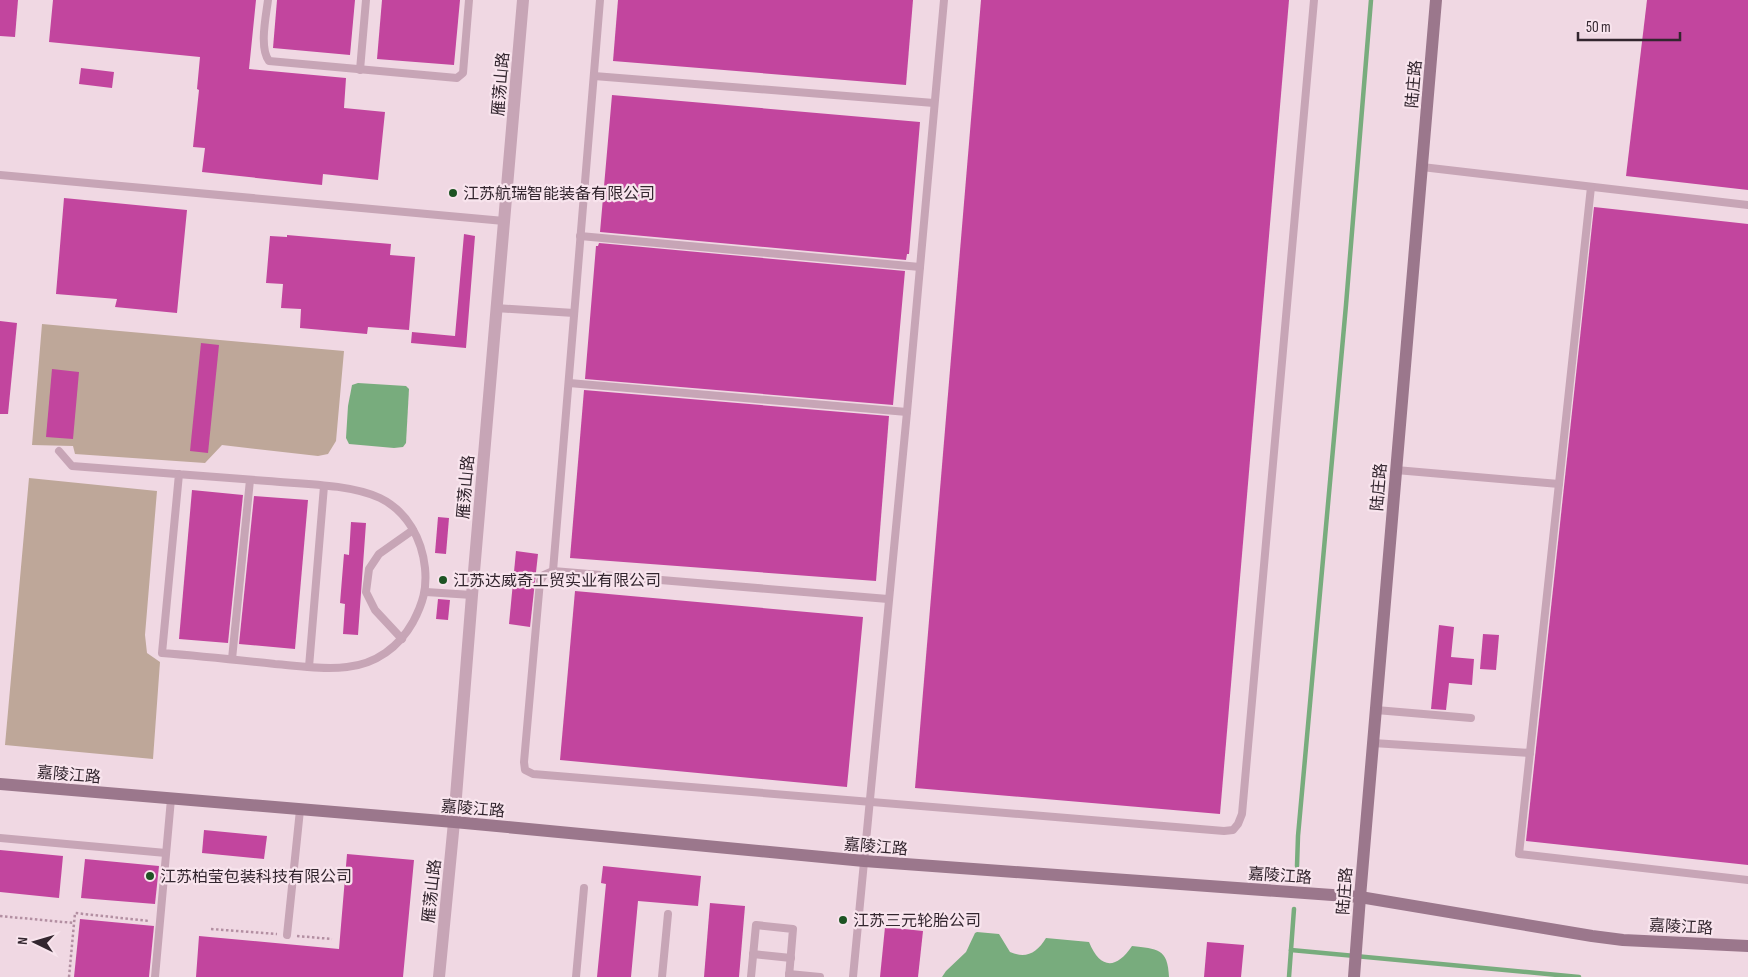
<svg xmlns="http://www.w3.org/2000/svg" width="1748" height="977" viewBox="0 0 1748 977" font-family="'Sofia Sans Condensed','Noto Sans SC',sans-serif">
<rect width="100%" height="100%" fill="#f0d8e3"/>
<g fill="#bea799">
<path d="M42,324L344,351L336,441L328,454L318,456L222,445L205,463L75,454L73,446L32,445Z"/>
<path d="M29,478L157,491L145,635L147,653L160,662L153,759L5,745Z"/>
</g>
<g fill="#78ac7d">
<path d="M358,383L406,386L409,389L406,443L403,447L394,448L349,444L346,438L348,406L352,385Z"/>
<path d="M977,932L999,934L1010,952C1026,959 1037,953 1046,938L1089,942C1100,969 1116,970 1132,946C1157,949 1168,948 1169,977H942L946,971L966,952L975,933Z"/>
</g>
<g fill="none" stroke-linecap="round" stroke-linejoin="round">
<g stroke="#78ac7d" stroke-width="4.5">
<path d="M1297,866L1298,836L1346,305L1371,0"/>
<path d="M1291,950L1579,977"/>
<path d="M1289,977L1294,909"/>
</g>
</g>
<g fill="#c2459e">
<path d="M0,0H18L15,37L0,36Z"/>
<path d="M53,0H256L249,69L346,78L344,108L385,112L378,180L323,174L322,185L202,172L205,148L193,147L199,90L197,89L200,57L49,42Z"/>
<path d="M277,0H355L350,55L273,48Z"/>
<path d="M382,0H460L454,65L377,59Z"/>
<path d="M618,0H913L906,85L613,61Z"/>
<path d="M981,0H1289L1220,814L915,788Z"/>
<path d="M1647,0H1748V190L1626,176Z"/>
<path d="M81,68L114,72L112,88L79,84Z"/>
<path d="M612,95L920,122L909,254H907L906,260L600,232Z"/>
<path d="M64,198L187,210L177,313L115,307L117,299L56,294Z"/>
<path d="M1594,207L1748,224V865L1526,841Z"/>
<path d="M464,234L475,236L466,348L411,343L412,332L455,336Z"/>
<path d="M287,235L391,244L390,255L415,257L409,330L368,327L367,334L300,328L301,309L281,308L283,284L266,283L270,236L287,237Z"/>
<path d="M599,243L905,271L893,405L585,379L596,246H598Z"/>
<path d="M0,321L17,323L8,414H0Z"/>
<path d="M201,343L219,345L208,453L190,451Z"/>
<path d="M52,369L79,372L73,439L46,437Z"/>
<path d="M584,390L889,416L876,581L570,558Z"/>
<path d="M192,490L243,495L228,643L179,639Z"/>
<path d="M254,496L308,500L295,649L239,644Z"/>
<path d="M438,517L449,518L446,554L435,553Z"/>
<path d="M351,522L366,523L358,635L343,634L345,604L340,603L344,554L349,555Z"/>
<path d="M516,551L538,554L530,627L509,624Z"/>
<path d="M575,591L863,617L847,787L560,760Z"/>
<path d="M438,599L450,600L448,620L436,619Z"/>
<path d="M1439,625L1454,627L1451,657L1474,659L1472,685L1449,683L1446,710L1431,709Z"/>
<path d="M1483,634L1499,635L1496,670L1480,669Z"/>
<path d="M204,830L267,836L264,859L202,853Z"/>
<path d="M0,850L63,856L59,898L0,892Z"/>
<path d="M347,854L414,860L403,977H196L199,936L339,949Z"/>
<path d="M85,859L159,866L155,904L81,898Z"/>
<path d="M603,866L701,876L698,906L638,901L631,977H597L606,884L601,883Z"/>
<path d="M710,903L745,906L739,977H704Z"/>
<path d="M80,919L154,926L149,977H74Z"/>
<path d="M885,927L923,931L918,977H880Z"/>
<path d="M1207,942L1244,945L1241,977H1204Z"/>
</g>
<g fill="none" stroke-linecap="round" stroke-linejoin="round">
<g stroke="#b38fa2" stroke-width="2.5" stroke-dasharray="2.5 2.5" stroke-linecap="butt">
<path d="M0,916L74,923"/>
<path d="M211,929L277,934"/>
<path d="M297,936L332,939"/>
<path d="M69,977L75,913L149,921"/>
</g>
<g stroke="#c7a5b6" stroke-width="8">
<path d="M268,0C266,16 259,48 269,61L457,78L463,73L469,0"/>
<path d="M360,70L366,0"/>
<path d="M594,76L934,103"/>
<path d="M1422,167L1748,205"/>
<path d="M0,175L504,221"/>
<path d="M1591,187L1519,854L1748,880"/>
<path d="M580,236L920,267"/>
<path d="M496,308L574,313"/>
<path d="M569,383L907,412"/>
<path d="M59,451L72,466C137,471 203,476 268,481C301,484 350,484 380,498C407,511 422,539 425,568C427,589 423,603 413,622C399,647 376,664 347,667C324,670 299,666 275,664C238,660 200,656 162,653L179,474"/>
<path d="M1396,470L1559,484"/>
<path d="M553,571L600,0"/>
<path d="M426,592L472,595"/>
<path d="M888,599L553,571L544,575L540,581L524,762L525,770L533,774L1224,831L1233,830L1238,824L1242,814L1314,0"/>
<path d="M402,639L375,610L366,592L369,569L379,554L413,530"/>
<path d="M232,659L250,480"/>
<path d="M309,667L324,486"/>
<path d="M1376,710L1471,718"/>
<path d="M1373,743L1530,753"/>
<path d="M0,838L166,853"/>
<path d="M287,935L300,810"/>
<path d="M753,954L791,958"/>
<path d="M789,974L820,977"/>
<path d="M155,977L171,799"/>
<path d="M576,977L584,888"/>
<path d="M662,977L668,914"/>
<path d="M751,977L756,925L793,929L789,977"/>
<path d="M853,977L907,412L944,0"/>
</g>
<path stroke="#c7a5b6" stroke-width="12" d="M439,977L454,822L472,595L523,0"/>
<g stroke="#9b778c" stroke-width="12">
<path d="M0,784L454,822L864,861L1360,897L1592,936L1623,940L1748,946"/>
<path d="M1354,977L1360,897L1436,0"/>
</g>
</g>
<g fill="#1d5323" stroke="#f8e4ed" stroke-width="2">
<circle cx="453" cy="193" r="5"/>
<circle cx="443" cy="580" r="5"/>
<circle cx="150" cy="876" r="5"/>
<circle cx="843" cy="920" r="5"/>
</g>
<g text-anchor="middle" stroke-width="4.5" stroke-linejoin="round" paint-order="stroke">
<g font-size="16" fill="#33262f" stroke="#f8e4ed">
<text transform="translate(500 84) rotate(-85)" y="6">雁荡山路</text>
<text transform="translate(1413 84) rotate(-85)" y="6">陆庄路</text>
<text transform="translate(465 487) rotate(-85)" y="6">雁荡山路</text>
<text transform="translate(1378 487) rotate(-85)" y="6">陆庄路</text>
<text transform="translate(69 774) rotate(5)" y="6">嘉陵江路</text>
<text transform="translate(473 808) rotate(5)" y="6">嘉陵江路</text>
<text transform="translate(876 846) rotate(5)" y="6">嘉陵江路</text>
<text transform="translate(1280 875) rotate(4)" y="6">嘉陵江路</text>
<text transform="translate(431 891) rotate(-84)" y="6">雁荡山路</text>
<text transform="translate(1344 891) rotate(-86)" y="6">陆庄路</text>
<text transform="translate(1681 926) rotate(3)" y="6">嘉陵江路</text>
</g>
<g font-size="16" fill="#33262f" stroke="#f8e4ed" text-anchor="start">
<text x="463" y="199">江苏航瑞智能装备有限公司</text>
<text x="453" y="586">江苏达威奇工贸实业有限公司</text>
<text x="160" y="882">江苏柏莹包装科技有限公司</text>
<text x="853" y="926">江苏三元轮胎公司</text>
</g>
</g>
<g transform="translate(35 942) rotate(275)" stroke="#f8e4ed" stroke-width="4" paint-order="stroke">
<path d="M0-4L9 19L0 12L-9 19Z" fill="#33262f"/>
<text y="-8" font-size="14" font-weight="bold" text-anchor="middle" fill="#33262f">N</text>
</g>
<path d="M1578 32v8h102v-8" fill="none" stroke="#33262f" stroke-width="2.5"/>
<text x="1586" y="32" font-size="15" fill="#33262f" stroke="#f8e4ed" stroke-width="4" paint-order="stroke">50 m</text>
</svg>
